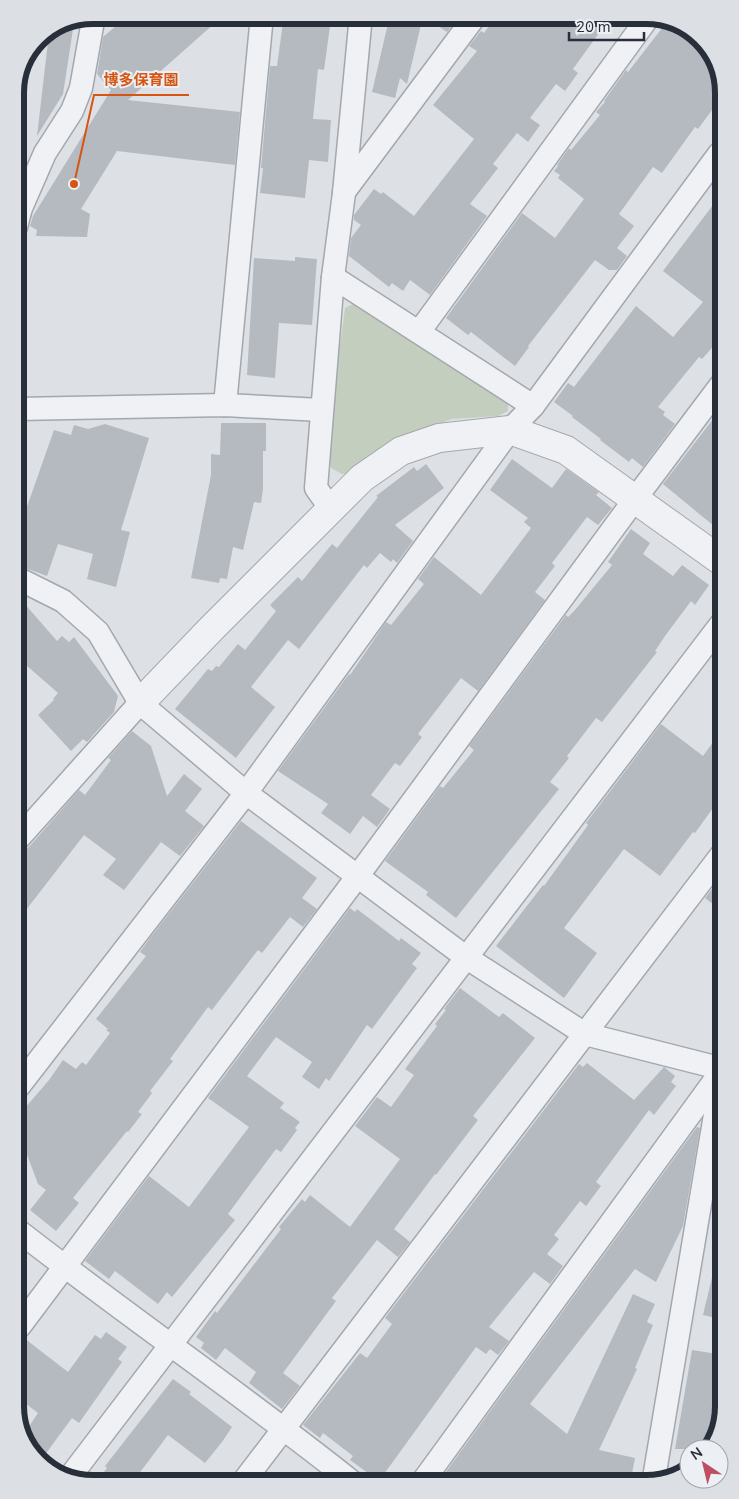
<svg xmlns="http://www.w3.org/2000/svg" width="739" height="1499" viewBox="0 0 739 1499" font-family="'Nunito Sans','Noto Sans JP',sans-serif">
<rect width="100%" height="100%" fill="#dde1e5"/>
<path fill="#c4cebf" d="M357,302L508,401V411L498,416L452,419L407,436L372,454L353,473L342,474L331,468L327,444L345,308Z"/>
<g fill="#b5bac1">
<path d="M129,15H224L128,100L240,112L235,165L117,151L81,209L90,214L87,237L36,236L37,230L30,226L33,216L111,90L97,74L103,37Z"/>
<path d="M284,15H314L313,24L330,26L324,70L318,69L313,119L331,120L328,162L309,160L305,198L260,193L263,168H261L270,66H277Z"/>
<path d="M390,15L459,16L447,32L423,16L407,84L400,78L395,98L372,92Z"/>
<path d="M497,15H567L576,21L580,15H612L573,69L578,73L565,91L556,84L530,118L540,125L528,142L517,133L493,164L498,168L470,204L487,216L430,295L410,280L403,291L392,283L389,287L349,256L351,238L361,225L354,220V215L374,189L381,194L383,192L414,216L474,139L433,105L477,51L469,46L481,31L484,33Z"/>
<path d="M74,23L63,94L37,136L49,33Z"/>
<path d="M666,23H672L693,31L718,63V102L698,129L695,127L662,173L653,167L619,214L634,226L617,248L627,256L617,270H609L595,260L528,346L529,347L515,366L471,332L468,335L446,318L522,213L555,238L584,199L558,178L560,175L554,171L558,166L557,165L569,148L571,150L600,115L596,112L605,102L604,101L626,70L628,72Z"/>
<path d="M719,197V340L702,359L699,357L658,407L665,412L663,415L675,424L643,467L632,458L629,462L600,440L601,439L572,417L573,416L554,402L568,383L574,387L636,306L673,337L703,302L663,271Z"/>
<path d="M295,257L317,259L312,325L279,323L275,378L247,375L254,258L295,261Z"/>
<path d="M720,410V531L663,484Z"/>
<path d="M221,423H266V451H263V489L261,503L254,502L243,550L233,547L227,579L220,578L219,583L191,578L211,475V454L220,455Z"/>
<path d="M105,424L149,438L121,530L130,532L116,587L87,579L93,554L58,544L47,576L17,565V535L54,430L71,435L74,425L88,429Z"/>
<path d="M512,459L552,488L566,469L599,492L596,495L612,508L598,525L587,517L552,563L555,566L535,592L545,600L478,691L461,678L418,734L422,737L400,766L395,763L371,795L390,809L377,827L363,816L350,834L321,813L328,804L278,771L349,674L350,675L386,622L391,625L424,584L418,579L434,557L481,595L531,528L524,522L528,518L490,490Z"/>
<path d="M426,464L444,488L395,525L413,541L397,563L393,559L391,562L380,553L367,568L364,565L299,649L288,640L251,687L275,707L236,758L175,709L208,669L212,671L216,666L219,667L238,644L245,650L276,611L270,605L298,577L302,581L332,544L337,548L378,497L376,496L414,467L417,471Z"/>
<path d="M631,529L650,543L643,554L673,576L682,565L709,585L695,605L691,601L665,636L655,651L657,652L602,722L596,718L567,756L569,758L550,782L559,789L456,918L426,895L428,892L385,861L440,786L443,788L474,750L469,746L566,615L568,617L575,610L612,565L608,562Z"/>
<path d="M17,595L57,641L62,636L69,642L74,637L118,696L114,712L87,742L83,739L71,751L38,715L54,700L53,699L58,693L18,658Z"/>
<path d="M661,724L703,756L721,731V814L713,808L695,833L693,832L660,876L624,849L564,928L597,953L564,998L496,946L543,885L544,886L588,825L586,823Z"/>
<path d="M132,731L151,746L167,796L184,774L202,789L185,811L204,826L180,856L161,842L124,890L103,875L116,859L84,835L19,919L18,852L28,848L79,790L85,795L111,760L108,758Z"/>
<path d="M241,821L317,878L302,898L317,909L303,927L290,917L262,953L258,950L212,1010L208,1007L170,1059L173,1061L150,1091L152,1093L138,1112L142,1114L128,1132L127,1131L73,1198L79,1203L56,1231L30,1210L46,1190L38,1184L20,1136L19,1115L49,1080L63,1060L76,1069L82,1062L86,1065L110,1033L106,1030L108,1029L96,1019L146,956L140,952L150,938Z"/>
<path d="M722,876V911L705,898Z"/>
<path d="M350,908L355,912L357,909L399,941L401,938L421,953L412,964L417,968L372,1029L367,1025L329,1081L326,1078L319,1089L302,1077L312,1062L276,1037L247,1076L284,1103L280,1108L300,1122L295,1128L297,1130L281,1152L276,1149L228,1214L235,1220L172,1297L167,1292L158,1304L115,1271L109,1279L85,1261L149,1176L189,1207L249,1127L208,1098Z"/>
<path d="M460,988L499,1017L503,1013L535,1038L473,1116L478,1120L436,1175L435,1174L394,1229L410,1242L398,1257L377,1240L332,1298L336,1301L283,1373L300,1386L282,1409L249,1383L256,1372L225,1348L216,1360L201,1348L204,1343L196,1337L215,1311L217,1313L281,1229L279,1227L302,1199L305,1202L310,1195L350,1227L400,1159L355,1126L377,1097L391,1107L414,1075L405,1069L437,1026L435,1024L446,1010L444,1009Z"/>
<path d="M587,1063L634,1100L664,1067L675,1076L671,1082L676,1086L654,1115L649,1110L596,1182L601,1186L586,1206L580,1201L554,1235L559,1239L547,1254L563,1266L550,1284L534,1272L489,1327L509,1341L498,1355L490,1349L486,1354L476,1347L379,1481L350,1460L353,1456L323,1433L320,1438L303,1425L360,1353L367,1358L392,1324L385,1318L579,1064L583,1067Z"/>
<path d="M697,1127L700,1128L683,1226L656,1282L635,1269L530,1404L567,1434L633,1294L655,1304L647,1322L653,1325L635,1368L637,1369L599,1450L635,1458L631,1479L440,1480Z"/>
<path d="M723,1147V1212L712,1209Z"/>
<path d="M716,1261L723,1262L724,1320L703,1315Z"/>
<path d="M106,1332L127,1347L118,1359L122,1362L79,1423L72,1418L41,1460L22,1437L38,1413L21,1400L20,1339L24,1338L68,1372L95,1335L101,1339Z"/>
<path d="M692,1350L724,1355V1365L715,1423L719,1424L711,1449H675Z"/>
<path d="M173,1379L191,1392L189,1394L232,1427L222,1442L205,1463L168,1435L132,1483L95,1484L107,1468L105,1466Z"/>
</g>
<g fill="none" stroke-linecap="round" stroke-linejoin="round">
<defs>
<g id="minor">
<path d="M344,192L476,15"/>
<path d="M16,227L21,208L45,153L72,111L81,88L94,15"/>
<path d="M333,277L533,406"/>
<path d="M419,332L650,15"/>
<path d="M225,405L262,15"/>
<path d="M17,409L225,405L321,410"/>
<path d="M331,509L316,488L333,277L344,193L361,15"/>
<path d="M17,578L63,601L98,632L140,703L246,793L467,958L585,1034L723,1069"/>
<path d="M18,839L140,703"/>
<path d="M19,1086L246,793L510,430L533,406L719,154"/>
<path d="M20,1232C129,1317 243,1395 351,1481"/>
<path d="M20,1326L357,877L635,499L720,386"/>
<path d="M69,1478L721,624"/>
<path d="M654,1478L722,1073"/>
<path d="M423,1481L723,1069"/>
<path d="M243,1482L722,854"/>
</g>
<path id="tertiary" d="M140,703L211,629L362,478L401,451L439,438L510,430L566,450L720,560"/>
</defs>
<use href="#minor" stroke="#a3a8ae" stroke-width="25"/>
<use href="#tertiary" stroke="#a3a8ae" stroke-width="30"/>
<use href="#minor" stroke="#f0f1f4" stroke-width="22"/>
<use href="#tertiary" stroke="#f0f1f4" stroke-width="28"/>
</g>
<path d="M0 0H739V1499H0ZM93 24H646A69 69 0 0 1 715 93V1406A69 69 0 0 1 646 1475H93A69 69 0 0 1 24 1406V93A69 69 0 0 1 93 24Z" fill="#dce0e4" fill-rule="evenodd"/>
<path fill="none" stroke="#282f3a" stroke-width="6" d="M93 24H646A69 69 0 0 1 715 93V1406A69 69 0 0 1 646 1475H93A69 69 0 0 1 24 1406V93A69 69 0 0 1 93 24Z"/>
<path fill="none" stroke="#d55511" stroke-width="2" d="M74 184L94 95H189"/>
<circle fill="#d55511" stroke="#eceff3" stroke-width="2" cx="74" cy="184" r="5"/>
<g font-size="15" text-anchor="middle" font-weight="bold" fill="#d55511" stroke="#eceff3" stroke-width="4" stroke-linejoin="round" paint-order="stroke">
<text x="141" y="85">博多保育園</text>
</g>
<g transform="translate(704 1464) rotate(325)"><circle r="24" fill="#eceff3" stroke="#9ea2a9"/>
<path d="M0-4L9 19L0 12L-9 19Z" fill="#be4f62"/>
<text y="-8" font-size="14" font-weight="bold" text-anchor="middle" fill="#282f3a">N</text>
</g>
<path d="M569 32v8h75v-8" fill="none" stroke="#282f3a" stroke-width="2.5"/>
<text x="576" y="32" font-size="15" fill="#282f3a" stroke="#eceff3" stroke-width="4" paint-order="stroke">20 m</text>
</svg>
